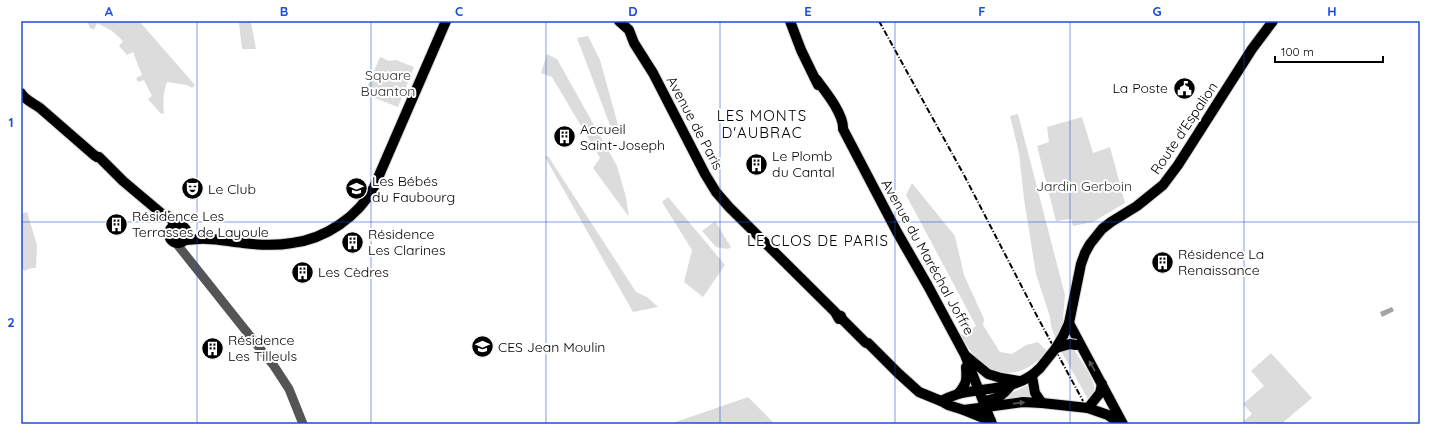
<svg xmlns="http://www.w3.org/2000/svg" width="1441" height="445" viewBox="0 0 1441 445" font-family="Quicksand,sans-serif">
<rect width="100%" height="100%" fill="#fff"/>
<g fill="#dcdcdc">
<path d="M87,21H139L195,85L192,88L187,85L167,82C163,93 163,102 164,114L160,113L148,99L152,96L144,80L138,82L136,78L142,75L133,52L127,55L119,46L123,41L112,31L97,23L94,30L90,28Z"/>
<path d="M251,22L256,49H242L239,23Z"/>
<path d="M588,36L600,60L618,125L611,128L577,38Z"/>
<path d="M547,54L557,59L617,166L626,197L629,217L593,168L600,158L552,77L541,73Z"/>
<path d="M380,57L389,61L396,60L414,67L398,107L364,94Z"/>
<path d="M1018,114L1065,295L1062,331L1056,339L1051,326L1050,317L1036,274L1024,199L1019,153L1010,116Z"/>
<path d="M1082,117L1093,153L1110,147L1125,203L1093,222L1073,226L1071,219L1056,221L1037,146L1049,142L1047,127Z"/>
<path d="M548,156L636,292L647,297L658,307L633,312L545,157Z"/>
<path d="M912,183L955,236L964,275L984,319L983,325L1000,352L1012,354L1026,345L1038,342L1047,351C1030,372 1004,382 980,362C972,355 966,344 961,335L976,326L906,195Z"/>
<path d="M668,197L725,265L703,297L684,282L692,250L662,202Z"/>
<path d="M27,212L37,245L36,268H32L24,271L21,265V214Z"/>
<path d="M715,221L731,247L728,249L716,247L702,231Z"/>
<path d="M1067,349L1074,350C1079,357 1093,378 1094,385C1095,391 1093,396 1088,399L1061,351Z"/>
<path d="M1271,353L1312,398L1281,424H1240L1252,414L1243,404L1264,386L1251,371Z"/>
<path d="M1029,385L1033,397L1004,400V398L1005,396Z"/>
<path d="M748,397L775,424H670Z"/>
</g>
<path fill="#a3a3a3" d="M1392,307L1394,311L1382,317L1380,312Z"/>
<g fill="none" stroke-linecap="round" stroke-linejoin="round">
<defs>
<g id="major">
<path d="M619,21L629,30L634,43L653,73L705,174L716,192L729,207L835,312L839,319H842"/>
<path d="M790,21L801,50L818,85"/>
<path d="M816,79C825,91 844,114 843,129L897,232L928,286L965,355L992,424"/>
<path d="M21,93C25,100 33,103 40,108L94,155L97,157H99L123,181L161,213L168,216L176,225"/>
<circle cx="178" cy="234" r="9"/>
<path d="M186,240C193,240 200,238 207,239C219,239 231,242 243,243C259,245 276,246 292,243C325,239 358,217 374,187L446,21"/>
<path d="M838,315L841,316L842,319L866,343H868L898,373L919,392L941,401L948,405L964,410L1023,402L1042,403L1088,408L1108,415L1120,424"/>
<path d="M1069,323L1123,424"/>
<path d="M1063,336L1069,323L1081,264L1085,253L1090,244L1102,229L1111,222L1137,206L1163,185L1178,165L1252,49L1273,21"/>
<path d="M966,356L988,374L1001,378L1019,381"/>
<path d="M1032,376L1035,393L1042,403"/>
<path d="M958,394C967,383 967,380 966,367"/>
<path d="M941,401C947,398 952,396 958,394C987,387 1018,391 1040,368"/>
<path d="M984,401C998,399 1002,396 1011,385"/>
<path d="M1088,408L1100,393L1102,384"/>
<path d="M964,410L991,421"/>
</g>
</defs>
<use href="#major" stroke="#dbdbdb" stroke-width="12"/>
<path stroke="#555" stroke-width="9" d="M176,243L274,366L289,389L303,424"/>
<use href="#major" stroke="#000" stroke-width="10"/>
<path stroke="#000" stroke-width="2" stroke-dasharray="6 2 1 2" stroke-linecap="butt" d="M879,21L964,175L1038,318L1083,401"/>
<defs>
<g id="major-bridge">
<path d="M1056,348L1070,344L1076,345"/>
<path d="M1040,368L1056,348L1063,336"/>
</g>
</defs>
<use href="#major-bridge" stroke="#dbdbdb" stroke-width="12" stroke-linecap="butt"/>
<use href="#major-bridge" stroke="#000" stroke-width="10"/>
</g>
<defs><path id="oneway-solid" d="M-6-.8H1V-3.2L6.5 0L1 3.2V.8H-6Z"/></defs>
<g fill="#595959">
<use href="#oneway-solid" transform="translate(1092 366) rotate(-120)"/>
<use href="#oneway-solid" transform="translate(1019 403) rotate(-6)"/>
</g>
<path fill="none" stroke="#1d4ed8" stroke-width="1" stroke-opacity="0.55" d="M197,21V424M371,21V424M546,21V424M720,21V424M895,21V424M1070,21V424M1244,21V424M21,222H1420"/>
<defs>
<symbol id="civic-disc" viewBox="-11 -11 22 22"><circle r="9.5" fill="#000" stroke="#fff"/><path d="M-.6-6.5H3V-4.5H.6V-3L4-1V1h2V6H-6V1h2V-1L-.6-3ZM-1.2 2.5V6h2.4V2.5Z" fill="#fff"/></symbol>
<symbol id="building-disc" viewBox="-11 -11 22 22"><circle r="9.5" fill="#000" stroke="#fff"/><path d="M-4-6H4V6H1V3H-1V6H-4ZM-2.5-4.3h1.7v1.8h-1.7ZM.8-4.3h1.7v1.8H.8ZM-2.5-1h1.7V.8h-1.7ZM.8-1h1.7V.8H.8Z" fill="#fff"/></symbol>
<symbol id="theatre-disc" viewBox="-11 -11 22 22"><circle r="9.5" fill="#000" stroke="#fff"/><path d="M-5-5.5Q0-4 5-5.5V0Q5 5 0 6Q-5 5-5 0ZM-3.3-2.5H-1v1.5H-3.3ZM1-2.5H3.3v1.5H1ZM-2.8 1Q0 5.5 2.8 1Z" fill="#fff"/></symbol>
<symbol id="school-disc" viewBox="-11 -11 22 22"><circle r="9.5" fill="#000" stroke="#fff"/><path d="M0-5L7-2L0 1L-7-2ZM-4 1L0 2.5L4 1V4Q0 6-4 4Z" fill="#fff"/></symbol>
</defs>
<g fill-rule="evenodd">
<use href="#civic-disc" x="1172" y="76" width="25" height="25"/>
<use href="#building-disc" x="552" y="124" width="25" height="25"/>
<use href="#building-disc" x="744" y="152" width="25" height="25"/>
<use href="#theatre-disc" x="180" y="176" width="25" height="25"/>
<use href="#school-disc" x="344" y="176" width="25" height="25"/>
<use href="#building-disc" x="104" y="212" width="25" height="25"/>
<use href="#building-disc" x="340" y="230" width="25" height="25"/>
<use href="#building-disc" x="1150" y="250" width="25" height="25"/>
<use href="#building-disc" x="290" y="260" width="25" height="25"/>
<use href="#school-disc" x="470" y="334" width="25" height="25"/>
<use href="#building-disc" x="200" y="336" width="25" height="25"/>
</g>
<g text-anchor="middle" stroke-width="4" stroke-linejoin="round" paint-order="stroke">
<g font-size="14" fill="#333" stroke="#fff">
<text x="388" y="80">Square<tspan x="388" dy="16">Buanton</tspan></text>
<text x="1084" y="191">Jardin Gerboin</text>
</g>
<g font-size="14" fill="#000" stroke="#fff" text-anchor="start">
<text x="1168" y="93" text-anchor="end">La Poste</text>
<text x="580" y="134">Accueil<tspan x="580" dy="16">Saint-Joseph</tspan></text>
<text x="772" y="161">Le Plomb<tspan x="772" dy="16">du Cantal</tspan></text>
<text x="372" y="186">Les Bébés<tspan x="372" dy="16">du Faubourg</tspan></text>
<text x="208" y="194">Le Club</text>
<text x="132" y="221">Résidence Les<tspan x="132" dy="16">Terrasses de Layoule</tspan></text>
<text x="368" y="239">Résidence<tspan x="368" dy="16">Les Clarines</tspan></text>
<text x="1178" y="259">Résidence La<tspan x="1178" dy="16">Renaissance</tspan></text>
<text x="318" y="277">Les Cèdres</text>
<text x="228" y="345">Résidence<tspan x="228" dy="16">Les Tilleuls</tspan></text>
<text x="498" y="352">CES Jean Moulin</text>
</g>
<g font-size="14" fill="#000" stroke="#fff">
<text transform="translate(695 123) rotate(62)" y="5">Avenue de Paris</text>
<text transform="translate(1184 128) rotate(-56)" y="5">Route d'Espalion</text>
<text transform="translate(928 257) rotate(61)" y="5">Avenue du Maréchal Joffre</text>
</g>
<g font-size="15" letter-spacing="1" fill="#000" stroke="#fff">
<text x="762" y="121">LES MONTS<tspan x="762" dy="17">D'AUBRAC</tspan></text>
<text x="818" y="246">LE CLOS DE PARIS</text>
</g>
</g>
<rect width="1441" height="445" fill="none" stroke="#ffffff" stroke-width="44"/>
<path d="M1275 56v6h108v-6" fill="none" stroke="#000000" stroke-width="2"/>
<text x="1281" y="56" font-size="12" fill="#000000" stroke="#ffffff" stroke-width="3" paint-order="stroke">100 m</text>
<rect x="22" y="22" width="1397" height="401" fill="none" stroke="#1d4ed8" stroke-width="1.5"/>
<g font-size="13" text-anchor="middle" font-weight="bold" fill="#1d4ed8">
<text x="109" y="16">A</text>
<text x="284" y="16">B</text>
<text x="459" y="16">C</text>
<text x="633" y="16">D</text>
<text x="808" y="16">E</text>
<text x="982" y="16">F</text>
<text x="1157" y="16">G</text>
<text x="1332" y="16">H</text>
<text x="11" y="127">1</text>
<text x="11" y="327">2</text>
</g>
</svg>
